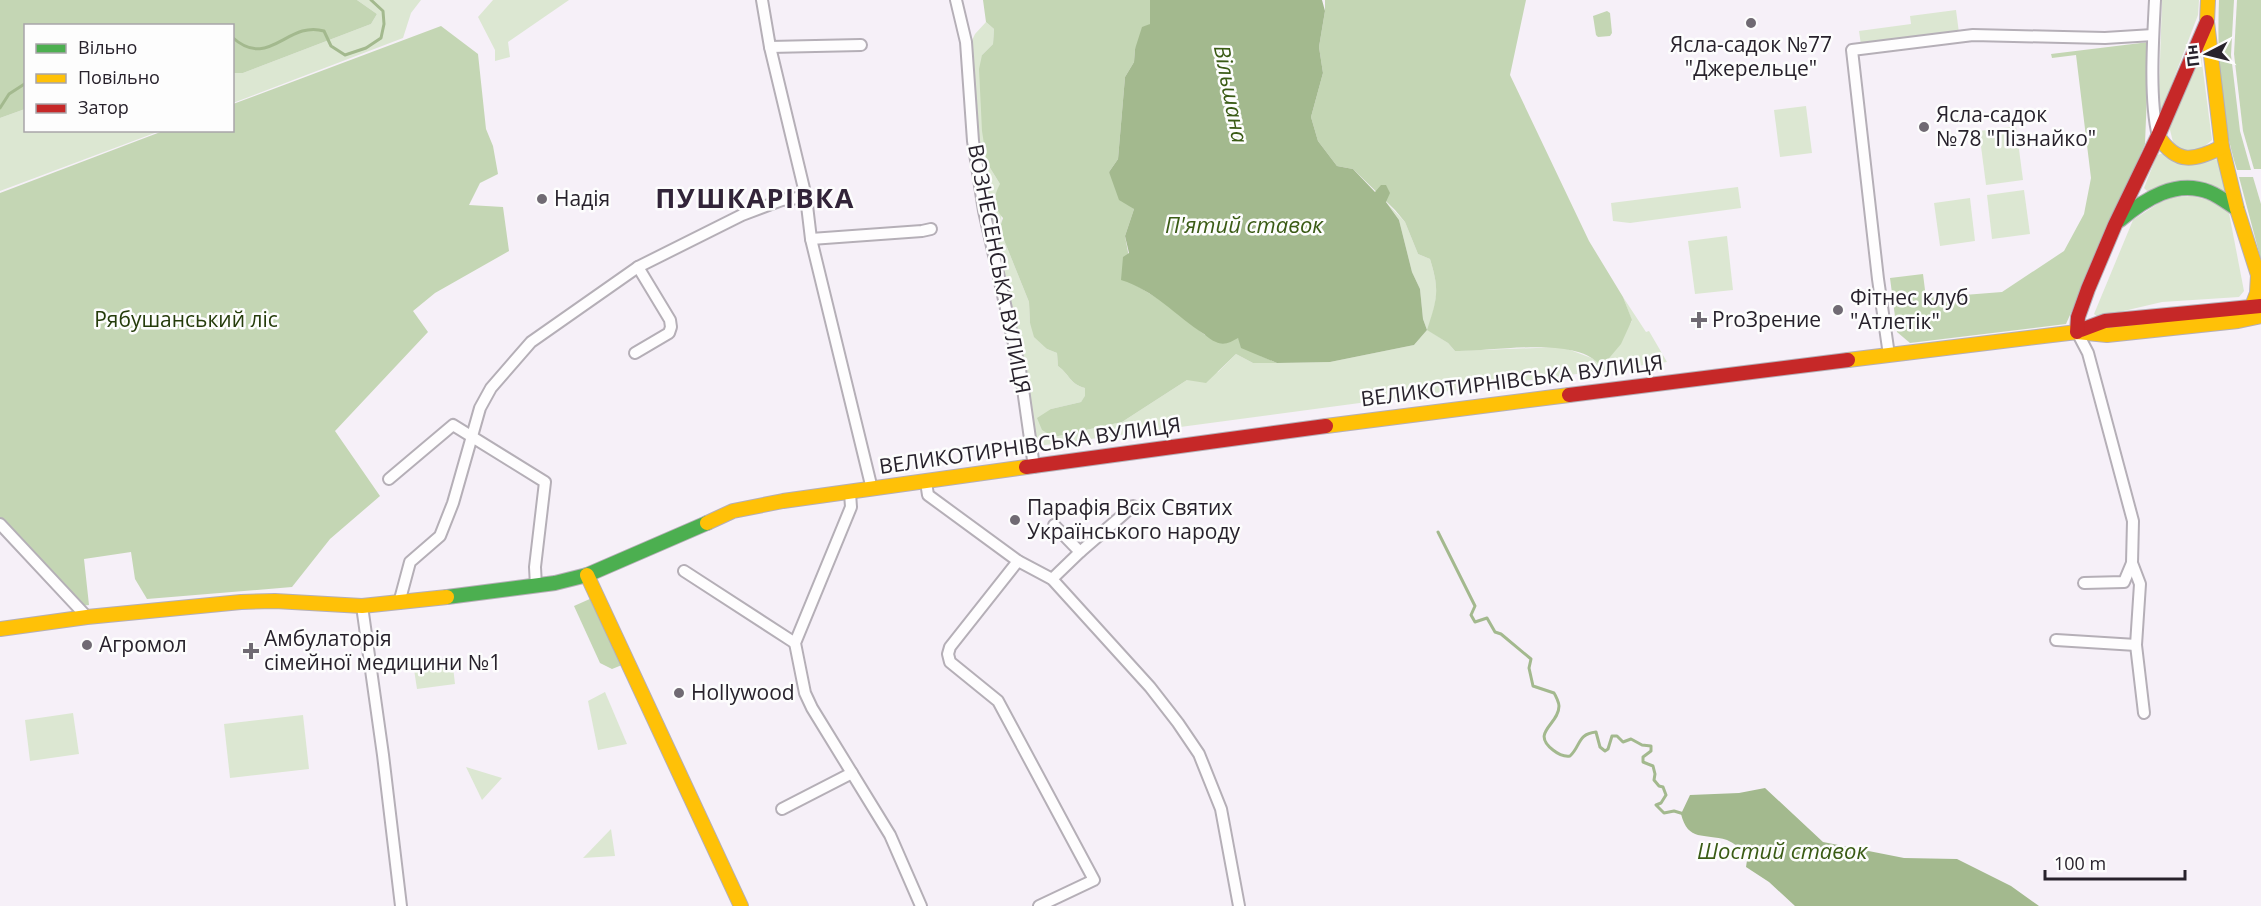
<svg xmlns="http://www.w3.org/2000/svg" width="2261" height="906" viewBox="0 0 2261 906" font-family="'Open Sans',sans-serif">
<rect width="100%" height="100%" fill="#f6f0f8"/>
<g fill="#dce7d2">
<path d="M357,0H421L411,13L403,38L233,103V73H243L371,24L377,14Z"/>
<path d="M493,0H569L508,42L510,57L495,61V50L478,17Z"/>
<path d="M2162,0H2199L2198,15L2158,120Z"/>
<path d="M1956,10L1959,33L1861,45L1859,31L1911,24L1910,16Z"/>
<path d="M986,22L994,29L993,44L982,55L987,163L1000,184L1002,235L1029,302L1030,323L1047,349L1057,353L1058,366C1070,375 1070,384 1085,388L1086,396L1081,402L1051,409L1054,437L1122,422L1187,380L1218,372L1236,354L1253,363L1330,362L1414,345L1427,330L1423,319L1420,289L1412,272L1399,220L1386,202L1405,222L1418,254L1430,259C1440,291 1437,299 1428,330L1448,343L1455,351L1562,347L1605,363L1632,321L1623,297L1646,332L1649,331L1667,362L1038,446L1035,443L985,200L967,51L975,34Z"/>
<path d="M2201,55L2212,140L2200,150L2183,152L2173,142L2169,126Z"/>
<path d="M1806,106L1812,153L1780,157L1774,110Z"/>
<path d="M25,109L26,130L160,131L0,191V118Z"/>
<path d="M2016,126L2023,180L1986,185L1979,131Z"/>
<path d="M2164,153L2219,160L2227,191L2224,195L2150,194L2144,188L2157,155Z"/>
<path d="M1738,187L1741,208L1630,223L1613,221L1611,203Z"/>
<path d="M2024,190L2030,234L1992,239L1987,195Z"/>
<path d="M2192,196C2206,199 2219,202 2229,213L2244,291L2239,297L2162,302L2098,317L2094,314L2133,220L2159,203L2174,197Z"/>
<path d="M1970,198L1975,241L1940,246L1934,203Z"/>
<path d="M1727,236L1733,290L1695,294L1688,241Z"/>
<path d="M452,658L455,684L417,689L413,663Z"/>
<path d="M605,692L627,744L598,750L588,701Z"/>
<path d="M73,713L79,754L30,761L25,720Z"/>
<path d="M303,715L309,769L230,778L224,724Z"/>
<path d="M466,767L502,778L482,800Z"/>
<path d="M611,829L615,856L583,858Z"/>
</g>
<g fill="#c4d6b4">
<path d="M0,0H357L377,14L371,24L243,73H233L232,26H26L25,109L0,118Z"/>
<path d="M983,0H1150V24L1135,49L1134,62L1125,77L1118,159L1109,172L1134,209L1125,236L1134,284L1165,303L1205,335L1238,338L1261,356L1277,363H1253L1236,354L1206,383L1187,380L1122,422L1054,437L1042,430L1037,418L1051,409L1081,402L1085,396V388C1070,384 1070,375 1058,366L1057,353L1047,349L1034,337L1030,323L1029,302L1002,235L1001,224L1003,218C993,206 993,197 1000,184L987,163L982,131L979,69L982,55L993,44L994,29L986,22Z"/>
<path d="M1325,0H1526L1510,75L1589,241L1623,297L1632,320L1621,344L1605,363H1598C1572,336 1492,352 1455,351L1448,343L1427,330C1437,299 1440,291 1430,259L1418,254L1405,222L1395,210L1353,169L1337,166L1318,141L1311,117L1323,73L1319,47L1325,11Z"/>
<path d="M2219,0H2234L2231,55L2240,131L2251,170H2237C2220,116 2217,56 2219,0Z"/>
<path d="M2237,0H2261V169H2254L2243,131L2234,54Z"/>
<path d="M1607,11L1610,13L1612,33L1610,36L1598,37L1596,35L1593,16Z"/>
<path d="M441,26L478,54L486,129L493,146L498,174L480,183L469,205L503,207L509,251L435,293L413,311L428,332L335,431L380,496L330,539L292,587L147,599L135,579L131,552L84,559L89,605L80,606L0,517V193L163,131L232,130L233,104Z"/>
<path d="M2149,42L2145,144L2066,324L1910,343L1897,332L1890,278L1923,274L1926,298L2002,292L2064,251L2084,214L2091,178L2076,55L2052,58L2051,54Z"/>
<path d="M2239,177H2253L2261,204V260Z"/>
<path d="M592,598L622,665L612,669L600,663L574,606Z"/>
</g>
<g fill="#a3b98e">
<path d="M1150,0H1322L1325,11L1319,47L1323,73L1311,117L1318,141L1337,166L1353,169L1375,192L1381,185H1386L1390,193L1386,202L1399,220L1412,272L1420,289L1423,319L1427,330L1414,345L1330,362L1277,363L1241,348L1238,338C1231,342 1224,346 1216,342C1212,341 1208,337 1204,334C1176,316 1154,290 1121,280L1123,257L1129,253L1125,236L1134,209L1119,200L1109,172L1118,159L1125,77L1134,62L1135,49L1142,27L1150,24Z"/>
<path d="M1765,788L1823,842L1904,858L1957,859L2011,886L2039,906H1795L1769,882L1746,867L1748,854C1741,849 1734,843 1727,840C1704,833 1688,842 1681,814L1690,795L1739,793Z"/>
</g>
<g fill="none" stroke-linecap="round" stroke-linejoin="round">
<g stroke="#a3b98e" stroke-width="3">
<path d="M232,37C269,71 287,20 324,31L331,46L345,55L366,48L381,38L384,24L383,11L371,0"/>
<path d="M0,108L9,94L26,83"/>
<path d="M1438,532L1475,606L1471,615L1475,622L1487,618L1495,632L1501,634L1531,659L1529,668L1533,686L1554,693C1556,696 1559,703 1559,706C1559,725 1530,732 1553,750C1558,754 1563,757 1570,756C1581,746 1577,734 1596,732L1600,747L1605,751L1608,749L1612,736H1617L1623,742L1631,739L1642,745L1651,746V751L1643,757V762L1653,766L1655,774L1654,780L1659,786L1663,787L1666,795L1661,803L1656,805L1664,813L1674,811L1684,814"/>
</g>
<defs>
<g id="street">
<path d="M762,0L770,47L861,45"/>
<path d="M956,0L966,42L973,141L984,211L1021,375L1034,467"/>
<path d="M2155,0C2153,39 2149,99 2158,136"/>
<path d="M770,47L806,197L811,239L872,489"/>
<path d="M811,239L922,231L931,229"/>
<path d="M2077,332L2088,353L2133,521L2132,563L2124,582L2084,583"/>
<path d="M635,353L669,333L671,327L670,320L638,267"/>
<path d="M1889,355L1878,279L1852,50L1973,35L2105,38L2153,35"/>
<path d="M389,479L453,425L545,482L535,567L536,586"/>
<path d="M926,482L928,495L1018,561L1052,579L1150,687L1178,723L1199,754L1221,809L1239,906"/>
<path d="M850,493L851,507L795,643L805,693L812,708L890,835L921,906"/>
<path d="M0,524L87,617"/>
<path d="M1054,525L1080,552"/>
<path d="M1018,561L950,647L948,654L950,662L998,701L1094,880L1039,906"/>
<path d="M2132,563L2140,584L2136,645L2144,713"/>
<path d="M684,571L795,643"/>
<path d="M1052,579L1080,552L1133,506"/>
<path d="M399,603L410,562L440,536L453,503L480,408L491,388L531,342L638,267L742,215L782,200L806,197"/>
<path d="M362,606L383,755L401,906"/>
<path d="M2056,640L2136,645"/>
<path d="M782,809L852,773"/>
</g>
<g id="fast">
<path d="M2120,220C2145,199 2176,179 2209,192C2219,196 2228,203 2237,209"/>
<path d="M447,597L555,583L587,575L707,523"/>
</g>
<g id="slow">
<path d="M2208,0L2207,22L2222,147L2237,209L2258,275L2257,293L2252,306"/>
<path d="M2158,136C2177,165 2194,161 2222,147"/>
<path d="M1848,360L2077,332L2107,335L2238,321L2261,316"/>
<path d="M1326,426L1569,395"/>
<path d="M707,523L733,511L783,501L1026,467"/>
<path d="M587,575L741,906"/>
<path d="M0,629L87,617L241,602L275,601L362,606L447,597"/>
</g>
<g id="jam">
<path d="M2081,330L2105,321L2261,306"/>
<path d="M2077,332L2078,317L2088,289L2115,225L2158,136L2207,22"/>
<path d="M1569,395L1848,360"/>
<path d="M1026,467L1326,426"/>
</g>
</defs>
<use href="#street" stroke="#b5afb7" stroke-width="14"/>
<use href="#fast" stroke="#b5afb7" stroke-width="16"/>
<use href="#slow" stroke="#b5afb7" stroke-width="16"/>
<use href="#jam" stroke="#b5afb7" stroke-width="16"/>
<use href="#street" stroke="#fefdfe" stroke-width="10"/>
<use href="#fast" stroke="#4caf50" stroke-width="14"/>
<use href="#slow" stroke="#ffc107" stroke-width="14"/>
<use href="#jam" stroke="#c62828" stroke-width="14"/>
</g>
<g fill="#706a73" stroke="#fdfdfd" stroke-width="2">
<circle cx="1751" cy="23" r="6"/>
<circle cx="1924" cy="127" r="6"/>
<circle cx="542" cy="199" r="6"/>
<circle cx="1838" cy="310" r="6"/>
<path d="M1696 311h6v6h6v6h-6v6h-6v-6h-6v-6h6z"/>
<circle cx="1015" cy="520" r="6"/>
<circle cx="87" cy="645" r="6"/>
<path d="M248 642h6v6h6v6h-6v6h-6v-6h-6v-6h6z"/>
<circle cx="679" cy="693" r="6"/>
</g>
<g text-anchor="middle" stroke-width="5" stroke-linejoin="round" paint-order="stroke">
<g font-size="21" fill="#28222c" stroke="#fdfdfd" text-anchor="start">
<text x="1751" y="52" text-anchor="middle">Ясла-садок №77<tspan x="1751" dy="24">"Джерельце"</tspan></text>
<text x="1936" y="122">Ясла-садок<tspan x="1936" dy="24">№78 "Пізнайко"</tspan></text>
<text x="554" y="206">Надія</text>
<text x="1850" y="305">Фітнес клуб<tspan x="1850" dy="24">"Атлетік"</tspan></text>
<text x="1712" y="327">ProЗрение</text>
<text x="1027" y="515">Парафія Всіх Святих<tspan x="1027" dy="24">Українського народу</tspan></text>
<text x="264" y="646">Амбулаторія<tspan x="264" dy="24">сімейної медицини №1</tspan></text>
<text x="99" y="652">Агромол</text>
<text x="691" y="700">Hollywood</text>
</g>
<g font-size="21" fill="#28222c" stroke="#fdfdfd">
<text transform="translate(999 269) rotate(79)" y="7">ВОЗНЕСЕНСЬКА ВУЛИЦЯ</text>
<text transform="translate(1512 381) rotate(-7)" y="7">ВЕЛИКОТИРНІВСЬКА ВУЛИЦЯ</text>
<text transform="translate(1030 446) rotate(-8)" y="7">ВЕЛИКОТИРНІВСЬКА ВУЛИЦЯ</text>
</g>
<g font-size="21" fill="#253c0b" stroke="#fdfdfd">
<text x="186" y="327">Рябушанський ліс</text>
</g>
<g font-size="22" font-style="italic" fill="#3a5b15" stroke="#fdfdfd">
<text transform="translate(1231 94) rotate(79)" y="8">Вільшана</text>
<text x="1244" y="233">П'ятий ставок</text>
<text x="1782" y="859">Шостий ставок</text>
</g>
<g font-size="27" font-weight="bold" letter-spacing="1.5" fill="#322439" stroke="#fdfdfd">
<text x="755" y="208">ПУШКАРІВКА</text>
</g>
</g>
<rect x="24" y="24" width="210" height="108" fill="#fdfdfd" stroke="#a8a5a9" stroke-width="1.5"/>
<rect x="36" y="44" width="30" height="9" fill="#4caf50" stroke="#a8a5a9" stroke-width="1.5"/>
<text x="78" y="54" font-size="18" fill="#28222c">Вільно</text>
<rect x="36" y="74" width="30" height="9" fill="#ffc107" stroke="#a8a5a9" stroke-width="1.5"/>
<text x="78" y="84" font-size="18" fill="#28222c">Повільно</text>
<rect x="36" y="104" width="30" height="9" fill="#c62828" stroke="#a8a5a9" stroke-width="1.5"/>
<text x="78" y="114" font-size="18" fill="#28222c">Затор</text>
<g transform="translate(2207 54) rotate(263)" stroke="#fdfdfd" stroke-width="4.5" paint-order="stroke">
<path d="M0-4.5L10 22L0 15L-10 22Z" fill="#28222c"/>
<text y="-9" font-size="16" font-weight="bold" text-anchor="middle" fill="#28222c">Пн</text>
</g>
<path d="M2045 870v9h140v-9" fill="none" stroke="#28222c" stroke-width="3"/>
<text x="2054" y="870" font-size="18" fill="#28222c" stroke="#fdfdfd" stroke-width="4.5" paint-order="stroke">100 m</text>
</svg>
